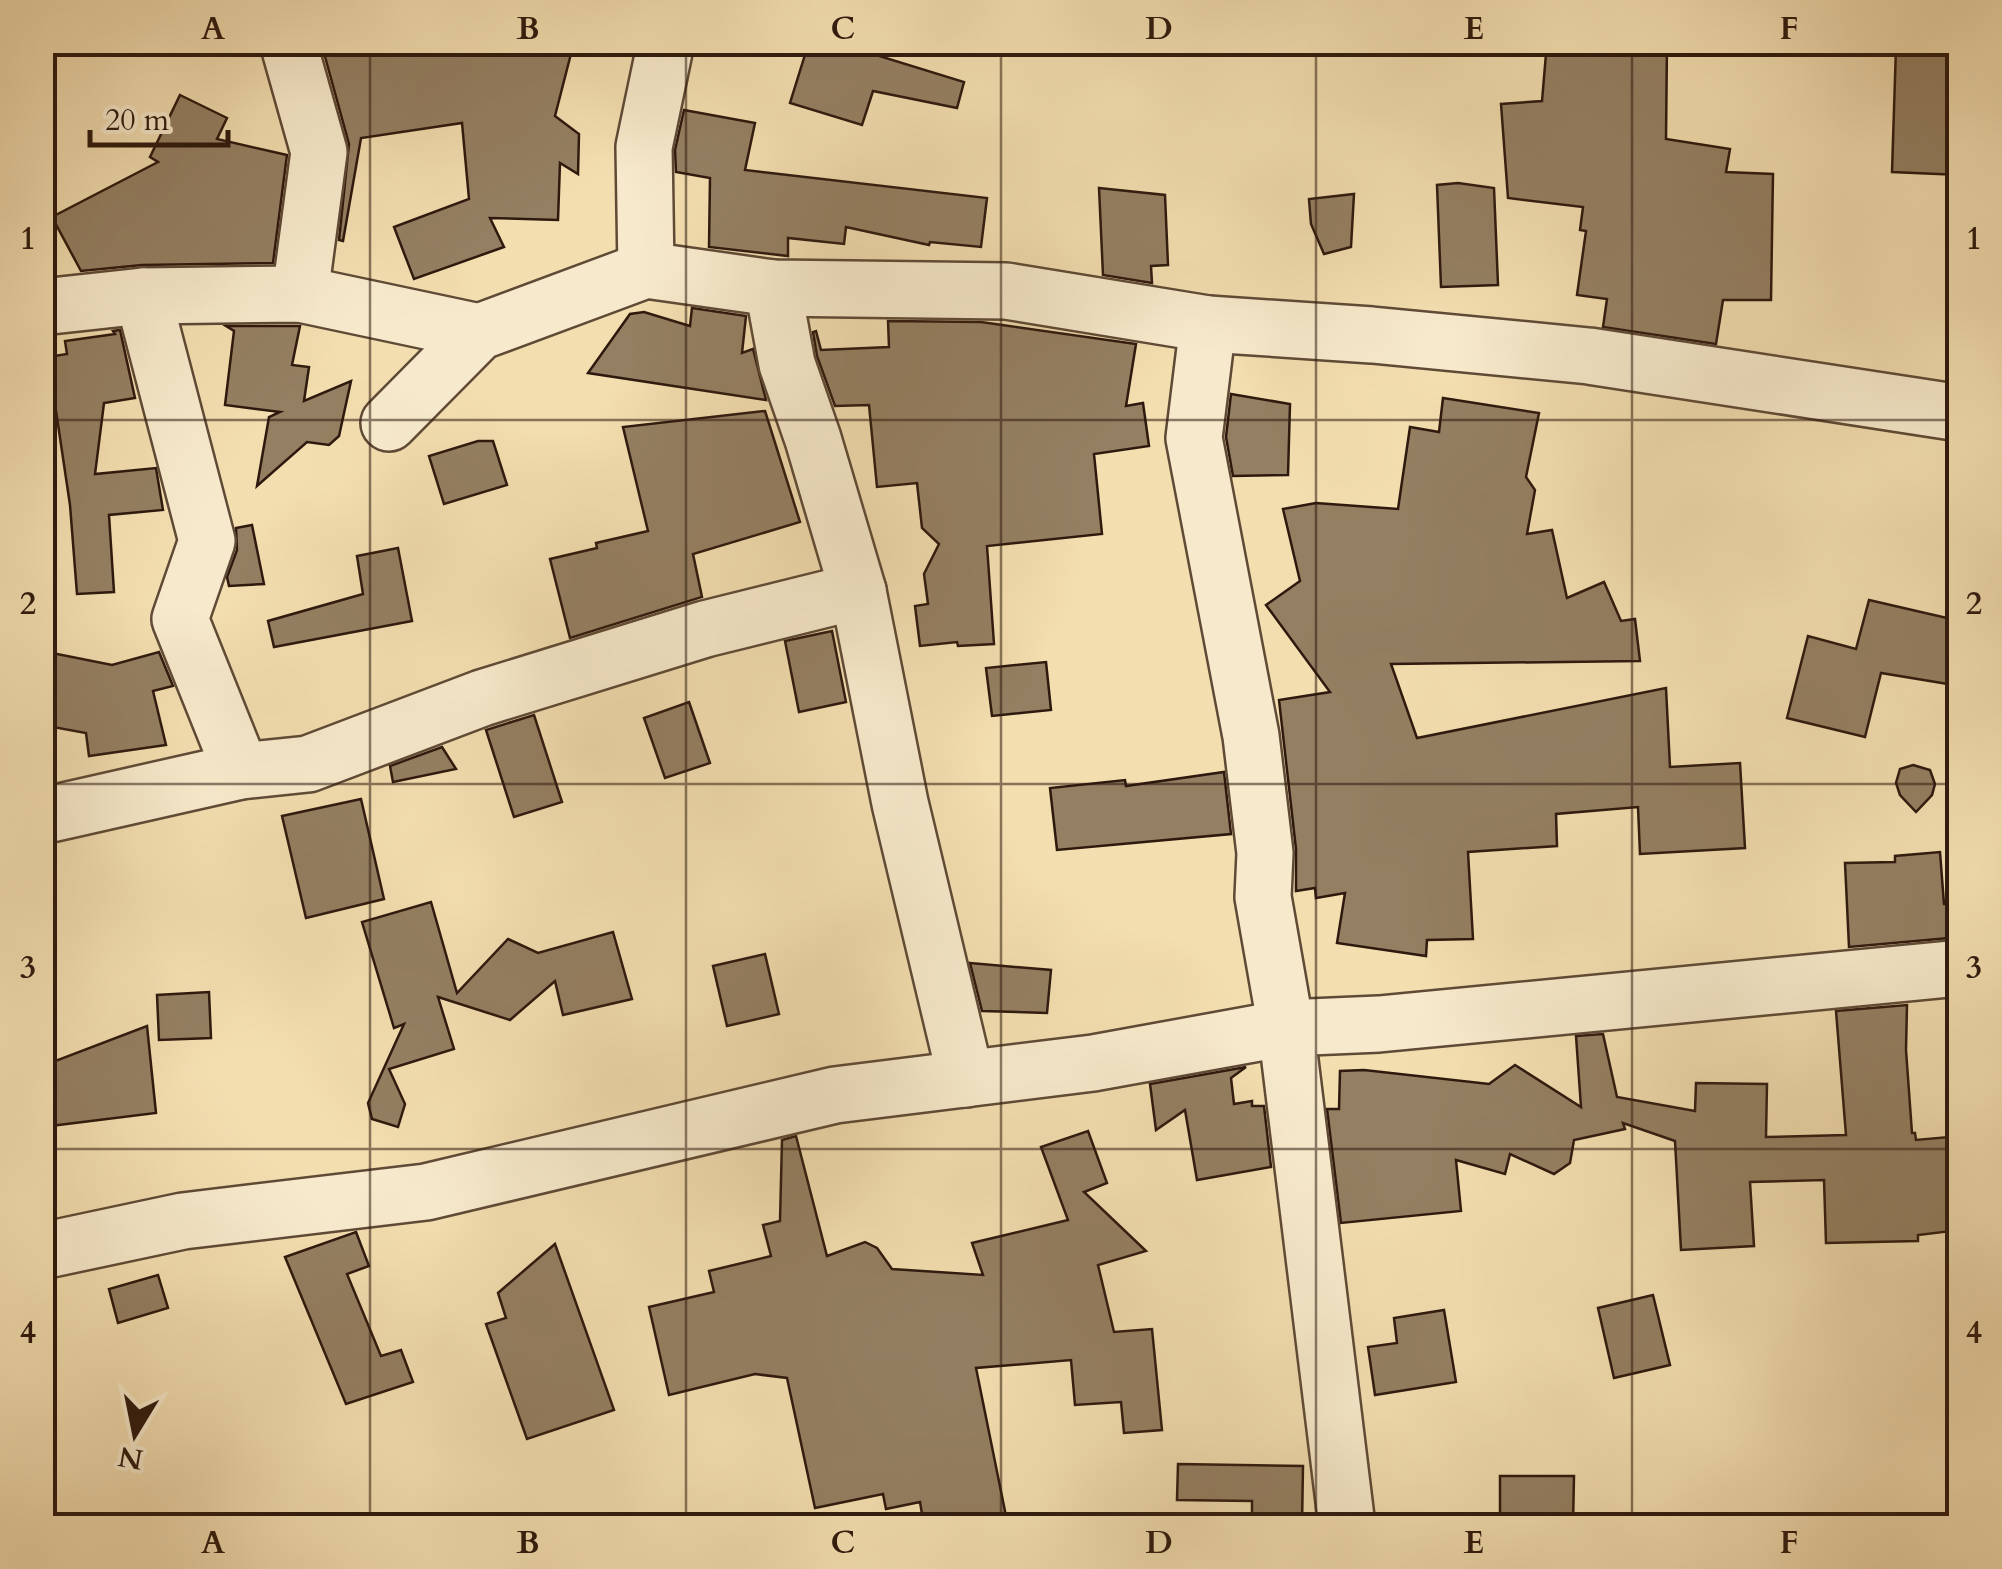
<svg xmlns="http://www.w3.org/2000/svg" width="2002" height="1569" viewBox="0 0 2002 1569" font-family="Cardo,serif">
<rect width="100%" height="100%" fill="#f3deb0"/>
<filter id="stains"><feTurbulence type="fractalNoise" baseFrequency=".002" numOctaves="4"/><feColorMatrix values="0 0 0 0 .2 0 0 0 0 .09 0 0 0 0 .02 0 0 0 .5 -.17"/></filter>
<radialGradient id="worn" r=".72"><stop offset=".6" stop-color="#630" stop-opacity="0"/><stop offset="1" stop-color="#630" stop-opacity=".3"/></radialGradient>
<g fill="#947f62" stroke="#2e190e" stroke-width="2.5">
<path d="M321,42H574L555,116L579,134L578,174L560,163L558,220L490,218L504,247L414,279L394,227L469,199L462,123L361,138L343,241L339,240L349,144Z"/>
<path d="M809,42H834L964,82L957,108L873,91L862,125L790,103Z"/>
<path d="M1547,42H1667L1666,139L1730,149L1726,172L1773,174L1771,300H1723L1716,344L1603,327L1607,299L1577,295L1586,231L1580,230L1583,207L1508,198L1501,104L1542,101Z"/>
<path d="M1896,47L1960,50V175L1892,172Z"/>
<path d="M180,95L227,118L217,139L287,155L273,263L142,265L81,271L52,217L158,162L150,157Z"/>
<path d="M684,110L755,123L745,170L987,198L981,247L930,242L929,245L846,227L844,244L788,238V256L709,247L710,178L676,172L675,150Z"/>
<path d="M1458,183L1494,188L1498,285L1441,287L1437,185Z"/>
<path d="M1099,188L1165,195L1168,265L1151,266L1152,283L1103,275Z"/>
<path d="M1354,194L1351,247L1324,254L1311,224L1309,199Z"/>
<path d="M692,308L746,316L742,353L753,349L766,400L588,373L630,314L644,312L690,326Z"/>
<path d="M888,321L981,322L1136,344L1126,406L1143,403L1149,446L1094,454L1102,534L987,546L994,644L958,646L957,642L920,646L915,606L928,604L924,574L939,544L922,528L917,483L877,487L869,405L835,406L817,356L813,332L816,331L821,350L889,347Z"/>
<path d="M226,326H300L292,365L309,367L304,401L351,381L339,436L329,445L307,442L257,486L269,417L280,412L225,405L234,331Z"/>
<path d="M120,330L135,398L104,403L95,474L156,468L163,510L109,515L114,592L77,594L70,505L48,357L67,354L65,341L115,334L113,331Z"/>
<path d="M1231,394L1290,404L1288,475L1233,476L1226,437Z"/>
<path d="M1443,398L1539,413L1526,477L1535,490L1527,534L1552,530L1567,598L1604,582L1621,621L1635,619L1640,661L1391,664L1417,738L1666,688L1670,767L1740,763L1745,848L1640,854L1638,807L1556,814L1557,846L1468,852L1473,939L1427,940L1426,956L1337,943L1345,893L1316,898L1315,888L1296,891V849L1279,700L1330,692L1266,605L1300,581L1283,509L1316,503L1398,509L1410,427L1439,432Z"/>
<path d="M765,411L800,522L693,554L702,597L570,638L550,559L597,548L596,543L648,531L623,427Z"/>
<path d="M478,441H493L507,485L444,504L429,456Z"/>
<path d="M252,525L264,584L229,586L227,577L237,550L236,528Z"/>
<path d="M398,548L412,621L274,647L268,621L363,594L357,556Z"/>
<path d="M1869,600L1960,621V686L1881,673L1865,737L1787,718L1808,636L1856,649Z"/>
<path d="M832,631L846,702L799,712L785,641Z"/>
<path d="M42,651L112,665L159,652L173,686L153,691L166,745L89,756L86,733L42,725Z"/>
<path d="M1046,662L1051,710L992,716L986,668Z"/>
<path d="M689,702L710,763L665,778L644,718Z"/>
<path d="M534,715L562,802L514,817L486,730Z"/>
<path d="M442,747L456,769L393,782L390,766Z"/>
<path d="M1913,765L1930,770L1935,784L1932,795L1916,812L1900,795L1896,783L1900,769Z"/>
<path d="M1224,772L1231,834L1057,850L1050,788L1125,780L1126,786Z"/>
<path d="M361,799L384,899L306,918L282,816Z"/>
<path d="M1940,852L1944,904L1960,903V937L1849,947L1845,863L1895,862V856Z"/>
<path d="M431,902L457,993L508,939L538,953L613,932L632,999L563,1015L555,981L510,1020L438,997L454,1049L389,1069L405,1104L398,1127L372,1119L368,1103L404,1024L394,1028L362,922Z"/>
<path d="M765,954L779,1014L727,1026L713,966Z"/>
<path d="M970,963L1051,970L1047,1013L982,1011Z"/>
<path d="M209,992L211,1038L159,1040L157,995Z"/>
<path d="M1907,1005L1906,1050L1912,1133H1915L1916,1140L1960,1136V1230L1918,1235V1241L1826,1243L1824,1180L1750,1182L1754,1246L1681,1250L1675,1141L1623,1123L1625,1129L1574,1140L1570,1163L1554,1174L1510,1154L1505,1174L1456,1160L1461,1211L1341,1223L1327,1109H1339L1340,1071L1364,1070L1489,1084L1515,1065L1581,1107L1576,1036L1603,1034L1617,1097L1695,1111L1696,1083L1767,1084L1766,1137L1846,1135L1836,1011Z"/>
<path d="M147,1026L156,1113L42,1127V1066Z"/>
<path d="M1246,1067L1231,1078L1234,1104L1252,1101V1106H1264L1271,1167L1197,1180L1185,1110L1156,1130L1150,1084Z"/>
<path d="M1088,1131L1107,1183L1084,1192L1146,1251L1098,1265L1114,1332L1152,1329L1162,1430L1124,1433L1121,1402L1075,1405L1071,1360L976,1368L1007,1521L969,1526H924L920,1502L886,1509L883,1494L815,1508L787,1378L755,1374L669,1395L649,1307L714,1292L709,1271L771,1256L763,1225L780,1221L782,1140L796,1136L827,1256L865,1242L877,1248L892,1269L983,1275L972,1243L1068,1220L1041,1147Z"/>
<path d="M356,1232L369,1266L347,1274L381,1356L401,1350L413,1382L346,1404L285,1257Z"/>
<path d="M555,1244L614,1410L527,1439L486,1324L506,1318L498,1293Z"/>
<path d="M158,1275L168,1308L118,1323L109,1289Z"/>
<path d="M1653,1295L1670,1365L1614,1378L1598,1308Z"/>
<path d="M1444,1310L1456,1382L1375,1395L1368,1347L1397,1343L1394,1318Z"/>
<path d="M1178,1464L1303,1466L1302,1526H1252V1501L1177,1500Z"/>
<path d="M1500,1476H1574L1573,1526H1500Z"/>
</g>
<g fill="none" stroke-linecap="round" stroke-linejoin="round">
<defs>
<g id="minor">
<path d="M288,42L319,152L300,294"/>
<path d="M646,270L644,147L666,42"/>
<path d="M773,288L787,364L813,439L858,591L900,803L966,1079"/>
<path d="M143,296L207,541L180,619L241,771"/>
<path d="M42,307L143,296L300,294L479,332"/>
<path d="M1208,324L1194,438L1251,736L1265,853L1263,897L1286,1028L1347,1526"/>
<path d="M389,423L479,332L646,270L773,288L1006,291L1208,324L1372,335L1589,356L1960,413"/>
<path d="M42,816L241,771L308,764L482,698L705,629L858,591"/>
<path d="M42,1251L183,1221L426,1192L835,1095L1093,1063L1286,1028L1379,1024L1960,968"/>
</g>
</defs>
<use href="#minor" stroke="#5f4a36" stroke-width="60"/>
<use href="#minor" stroke="#f7eacc" stroke-width="55"/>
</g>
<path fill="none" stroke="#2e190e" stroke-width="2.5" stroke-opacity="0.55" d="M370,42V1526M686,42V1526M1001,42V1526M1316,42V1526M1632,42V1526M42,420H1960M42,784H1960M42,1149H1960"/>
<rect width="2002" height="1569" fill="none" stroke="#f3deb0" stroke-width="110"/>
<g transform="translate(135 1434) rotate(190)" stroke="#f7eacc" stroke-width="8" paint-order="stroke">
<path d="M0-8L18 38L0 25L-18 38Z" fill="#2e190e"/>
<text y="-15" font-size="28" font-weight="bold" text-anchor="middle" fill="#2e190e">N</text>
</g>
<path d="M90 130v15h138v-15" fill="none" stroke="#2e190e" stroke-width="5"/>
<text x="105" y="130" font-size="30" fill="#2e190e" stroke="#f7eacc" stroke-width="8" paint-order="stroke">20 m</text>
<rect x="55" y="55" width="1892" height="1459" fill="none" stroke="#2e190e" stroke-width="4"/>
<g font-size="32" text-anchor="middle" font-weight="bold" fill="#2e190e">
<text x="213" y="39">A</text>
<text x="528" y="39">B</text>
<text x="843" y="39">C</text>
<text x="1159" y="39">D</text>
<text x="1474" y="39">E</text>
<text x="1789" y="39">F</text>
<text x="28" y="249">1</text>
<text x="1974" y="249">1</text>
<text x="28" y="614">2</text>
<text x="1974" y="614">2</text>
<text x="28" y="978">3</text>
<text x="1974" y="978">3</text>
<text x="28" y="1343">4</text>
<text x="1974" y="1343">4</text>
<text x="213" y="1553">A</text>
<text x="528" y="1553">B</text>
<text x="843" y="1553">C</text>
<text x="1159" y="1553">D</text>
<text x="1474" y="1553">E</text>
<text x="1789" y="1553">F</text>
</g>
<rect width="100%" height="100%" filter="url(#stains)"/>
<rect width="100%" height="100%" fill="url(#worn)"/>
</svg>
